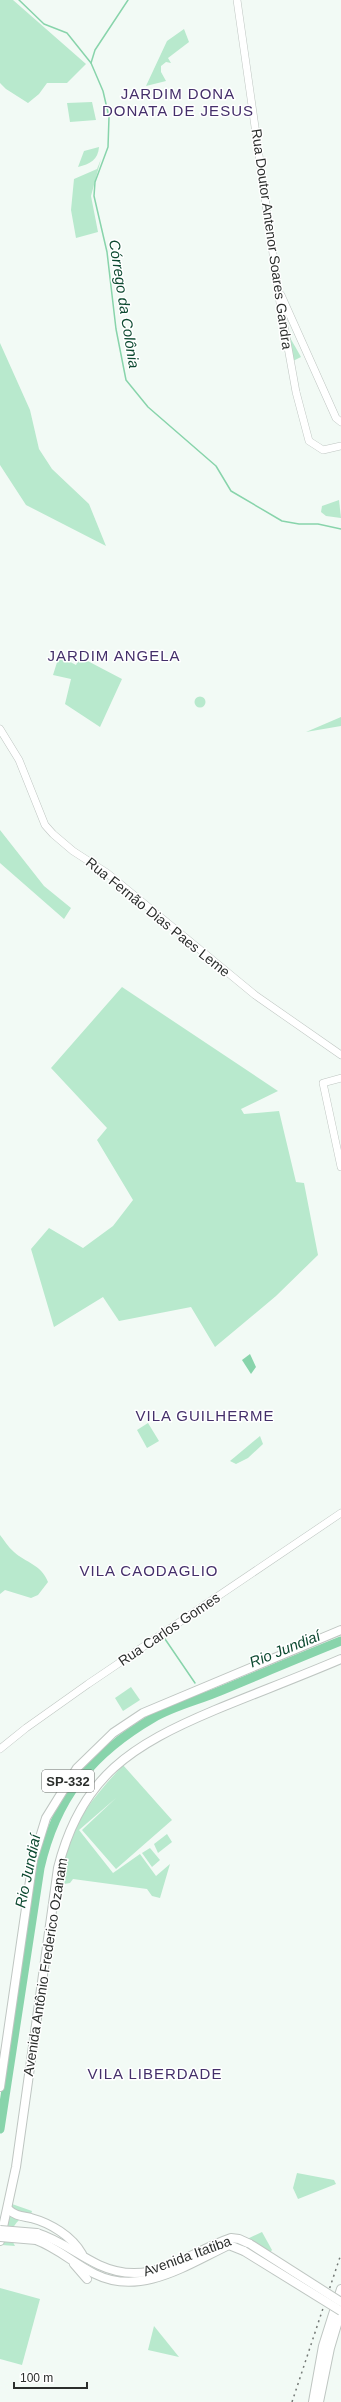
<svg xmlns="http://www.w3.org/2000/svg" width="341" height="2402" viewBox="0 0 341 2402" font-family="Arial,sans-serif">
<rect width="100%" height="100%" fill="#f2faf5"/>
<g fill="#b8e9cd">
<path d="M0,0H13L86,64L67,83H47L39,94L28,103L6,89L0,83Z"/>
<path d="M184,29L189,42L168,58L171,63L166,62L161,66V72L166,81L146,86L167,41Z"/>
<path d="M92,102L96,120L70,122L67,103Z"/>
<path d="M99,147C98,160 90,164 78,167L84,151Z"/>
<path d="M101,159L91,196L98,232L76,238L71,210L74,179L97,169Z"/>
<path d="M288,334L301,357L293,361Z"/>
<path d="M0,343L30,410L39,449L52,469L89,504L106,546L26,505L0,465Z"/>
<path d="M339,500L341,518L326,516L321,512L322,506Z"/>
<path d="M59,656L76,665L80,657L122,679L100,727L65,704L71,679L53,675Z"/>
<circle cx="200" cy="702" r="5.5"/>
<path d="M341,717V726L306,732Z"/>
<path d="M0,830L44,886L71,908L64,919L0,863Z"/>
<path d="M122,987L278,1091L241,1109L244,1114L279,1111L296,1182L304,1183L318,1255L276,1296L215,1347L191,1307L119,1321L103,1297L54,1327L31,1249L49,1228L83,1248L113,1226L133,1200L97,1140L107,1128L51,1068Z"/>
<path d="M148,1423L159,1441L147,1448L137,1430Z"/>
<path d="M260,1436L263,1444L248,1458L236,1464L230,1461Z"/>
<path d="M0,1535C4,1540 8,1547 14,1552C26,1563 41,1564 48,1582L38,1595L31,1598L5,1590L0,1594Z"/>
<path d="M131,1687L140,1700L123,1711L115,1698Z"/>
<path d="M123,1765L172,1820L116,1869L82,1830L116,1798L79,1830L113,1873L140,1854L156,1876L170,1864L160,1898L152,1896L147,1889L73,1879L70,1883L64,1884L62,1881C60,1834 94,1797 123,1765Z"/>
<path d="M167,1834L172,1842L158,1853L154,1844Z"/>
<path d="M150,1848L160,1860L152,1867L142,1853Z"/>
<path d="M297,2173L334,2180L336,2184L298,2199L293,2188Z"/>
<path d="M12,2204L32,2211L30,2217L22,2215L11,2207Z"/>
<path d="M10,2215L19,2220C11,2228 9,2236 15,2246L2,2245Z"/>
<path d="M262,2232L272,2250L268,2255L245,2240Z"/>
<path d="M0,2288L40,2299L22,2365L0,2359Z"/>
<path d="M154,2326L179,2357L148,2350Z"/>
</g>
<path fill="#88d4ab" d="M250,1354L256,1367L251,1374L242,1360Z"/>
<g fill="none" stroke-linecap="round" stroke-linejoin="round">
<g stroke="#88d4ab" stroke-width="1.5">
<path d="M19,0L44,24L67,33L91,63"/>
<path d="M128,0L95,50L91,63L103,91L109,117L108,147L95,182L94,196L107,252L116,329L126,380L148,407L216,466L231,491L282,521L299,524H318L341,529"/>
<path d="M165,1639L195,1683"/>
<path d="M202,1693L205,1697"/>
</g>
<path stroke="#88d4ab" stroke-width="9" d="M0,2129L40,1868C56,1798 91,1754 153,1718C173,1706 199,1700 220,1691C261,1674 301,1657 341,1641"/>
<defs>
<g id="secondary">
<path d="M237,0L280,303L296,392L309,441L323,450L341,446"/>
<path d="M281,295L336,418L341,422"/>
<path d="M0,729L19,760L45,825L53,834L73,851L107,873L255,995L341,1055"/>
<path d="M341,1078L323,1083L341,1167"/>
<path d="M0,1749L26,1728L88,1684L341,1513"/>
</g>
<g id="primary">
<path d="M0,2087L33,1860L46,1818L77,1768L113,1733L143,1713L341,1630"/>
<path d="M8,2209C15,2216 22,2216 31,2218C50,2223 72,2236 82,2254"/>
<path d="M37,2233C60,2240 78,2255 99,2265C151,2289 184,2254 231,2238L239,2239L250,2244"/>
<path d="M36,2240C58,2248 74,2264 95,2274C141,2297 188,2264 229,2245L244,2251"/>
<path d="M0,2241L16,2167L58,1868C81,1776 132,1745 215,1710C256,1693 299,1677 341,1659"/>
<path d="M74,2264L87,2279"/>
<path d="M313,2402L323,2346L341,2289"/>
<path d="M319,2402L330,2348L341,2311"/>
</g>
</defs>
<use href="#secondary" stroke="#bfc6c2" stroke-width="8"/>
<use href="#primary" stroke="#bfc6c2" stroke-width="10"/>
<use href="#secondary" stroke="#fff" stroke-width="7"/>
<use href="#primary" stroke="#fff" stroke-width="8"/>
<path stroke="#747976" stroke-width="1.5" stroke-dasharray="2 4" stroke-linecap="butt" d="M292,2402L341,2254"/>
<defs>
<g id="primary-bridge">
<path d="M0,2230L37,2233"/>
<path d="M0,2237L36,2240"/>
<path d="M250,2244L341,2302"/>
<path d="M244,2251L341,2311"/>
</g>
</defs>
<use href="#primary-bridge" stroke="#bfc6c2" stroke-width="10" stroke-linecap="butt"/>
<use href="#primary-bridge" stroke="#fff" stroke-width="8"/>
</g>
<g text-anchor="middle" stroke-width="3" stroke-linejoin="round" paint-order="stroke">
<rect fill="#fff" stroke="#6b6d6b" stroke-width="1" x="42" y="1770" width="52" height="22" rx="3"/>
<g font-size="13" font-weight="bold" fill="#2b2e2c">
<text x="68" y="1786">SP-332</text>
</g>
<g font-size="14" fill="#2b2e2c" stroke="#fff">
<text transform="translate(272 239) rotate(82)" y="5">Rua Doutor Antenor Soares Gandra</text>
<text transform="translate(158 917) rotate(39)" y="5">Rua Fernão Dias Paes Leme</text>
<text transform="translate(169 1629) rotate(-34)" y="5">Rua Carlos Gomes</text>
<text transform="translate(45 1967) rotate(-81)" y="5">Avenida Antônio Frederico Ozanam</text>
<text transform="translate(187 2256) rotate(-20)" y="5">Avenida Itatiba</text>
</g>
<g font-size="15" letter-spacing="1" fill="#442f6a" stroke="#fff">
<text x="178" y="99">JARDIM DONA<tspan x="178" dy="17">DONATA DE JESUS</tspan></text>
<text x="114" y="661">JARDIM ANGELA</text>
<text x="205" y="1421">VILA GUILHERME</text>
<text x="149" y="1576">VILA CAODAGLIO</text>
<text x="155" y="2079">VILA LIBERDADE</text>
</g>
<g font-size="15" font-style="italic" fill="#0c4930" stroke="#fff">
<text transform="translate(124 304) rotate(81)" y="5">Córrego da Colônia</text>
<text transform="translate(285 1649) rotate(-22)" y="5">Rio Jundiaí</text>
<text transform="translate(28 1871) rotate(-78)" y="5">Rio Jundiaí</text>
</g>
</g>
<path d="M14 2382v6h73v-6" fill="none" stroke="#2b2e2c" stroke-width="2"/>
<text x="20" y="2382" font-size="12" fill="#2b2e2c" stroke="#ffffff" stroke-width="3" paint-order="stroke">100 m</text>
</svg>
